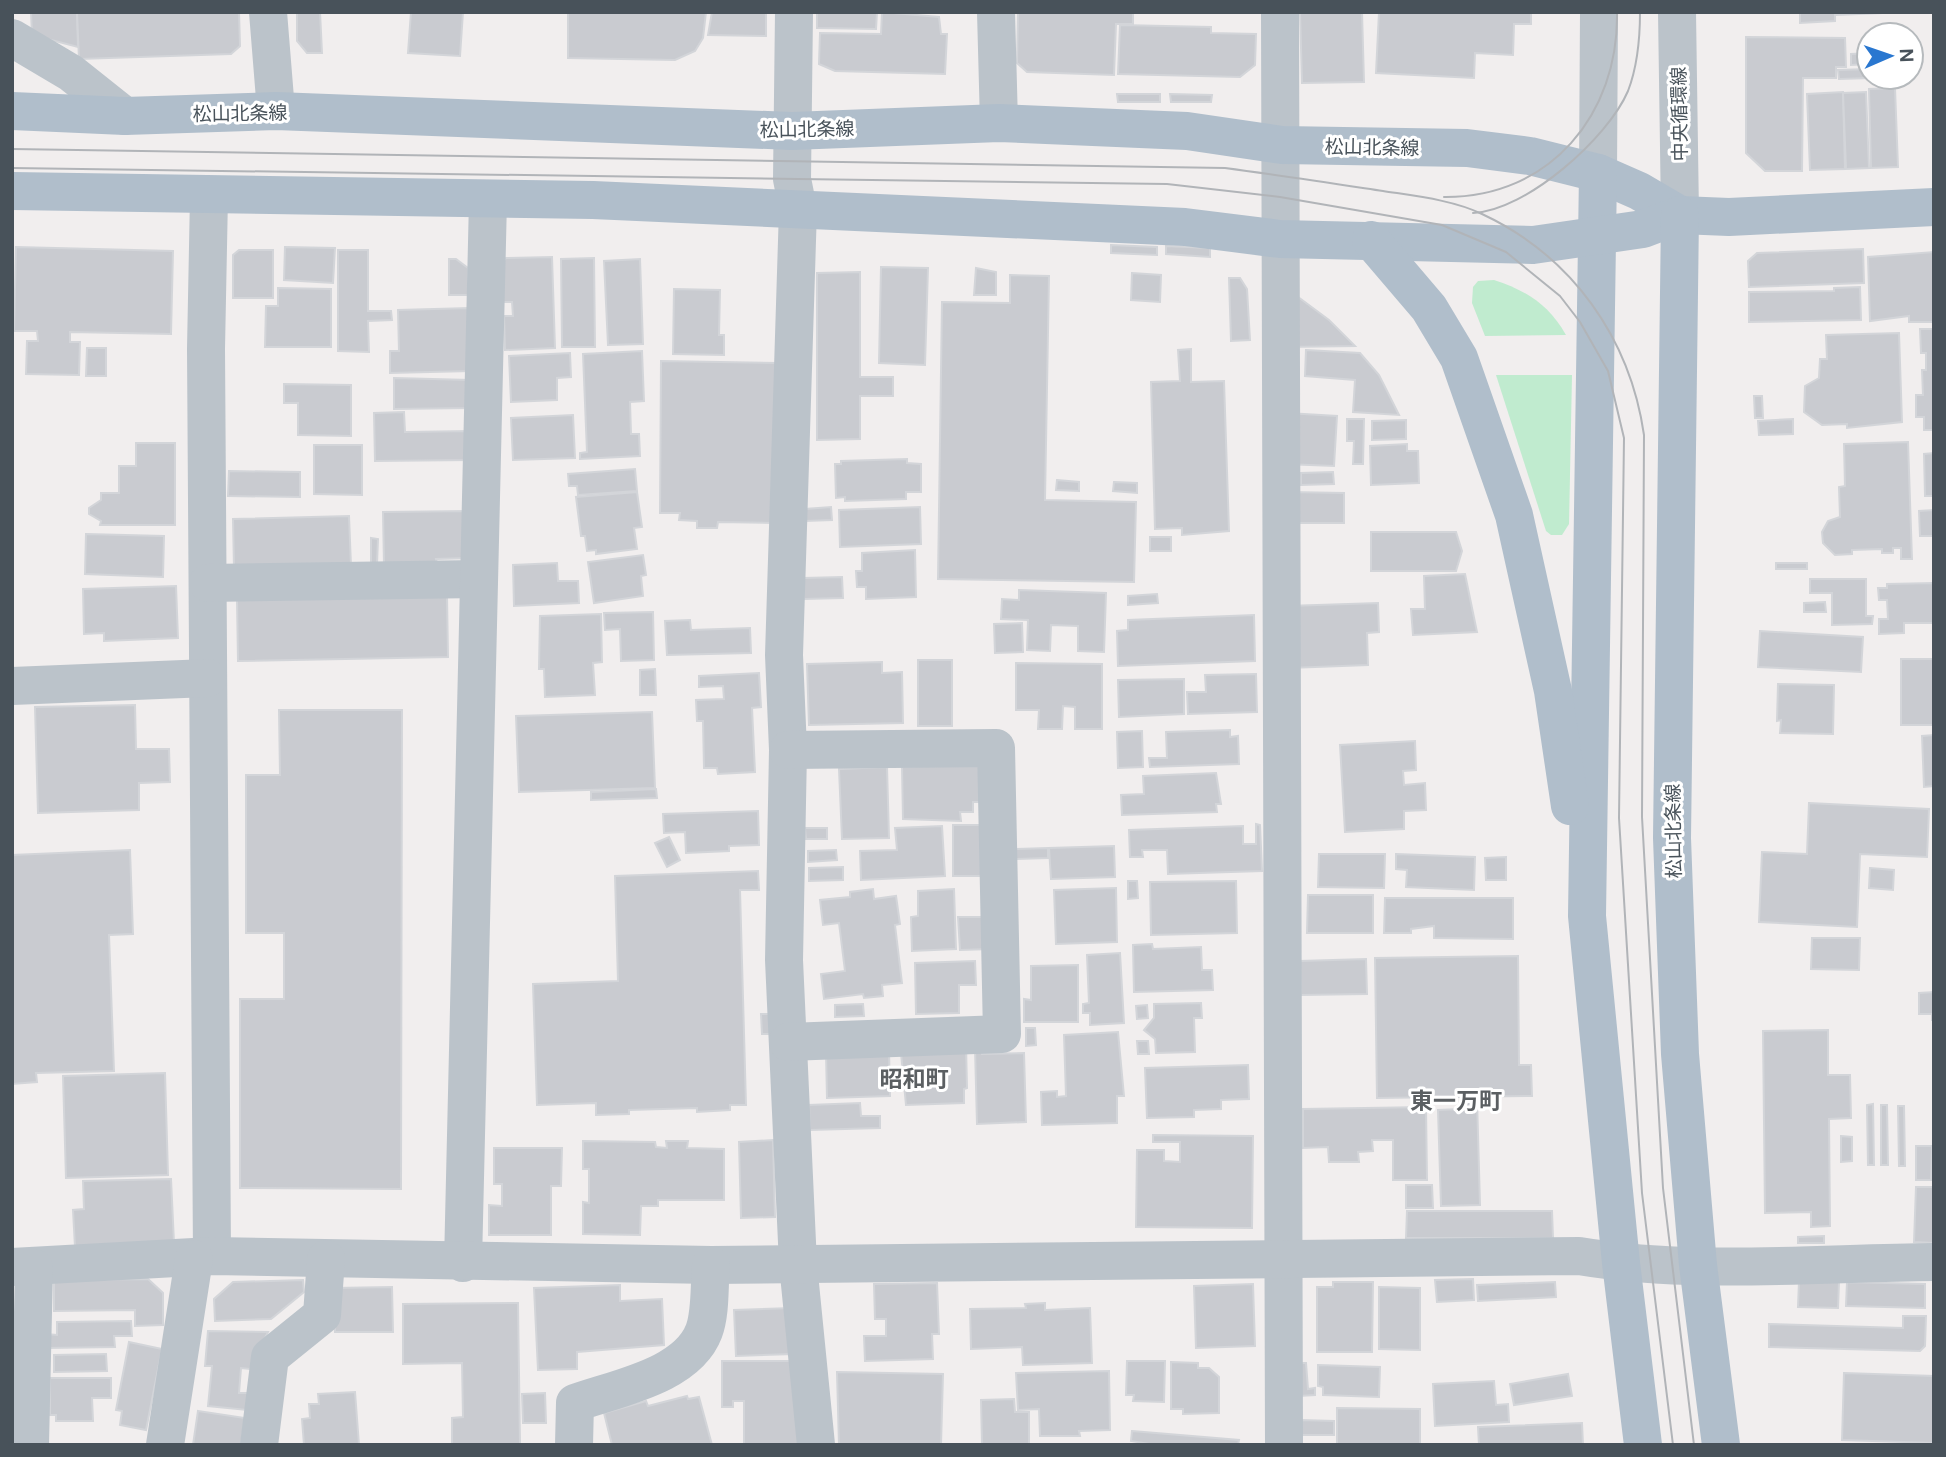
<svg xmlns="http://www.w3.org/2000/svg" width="1946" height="1457" viewBox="0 0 1946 1457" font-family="'DM Sans','Noto Sans JP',sans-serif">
<rect width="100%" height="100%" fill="#f1eeee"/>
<g fill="#c0ebcf">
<path d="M1494,280C1527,291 1548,304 1566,335L1485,336L1472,303L1473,287L1478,281Z"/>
<path d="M1496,375H1572L1569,524L1562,535H1551L1546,531Z"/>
</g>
<g fill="#c9cbd0" stroke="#d3d5d9" stroke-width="2">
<path d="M31,12H77L78,47L32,35Z"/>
<path d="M77,12H239L240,46L231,54L79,59Z"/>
<path d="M297,12H320L322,53H307L297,41Z"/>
<path d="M411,12H463L460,56L408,53Z"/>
<path d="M568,12H706L703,38L695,51L675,60L568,58Z"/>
<path d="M712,12H766V36L708,35Z"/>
<path d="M817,12H877L876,29L817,28Z"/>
<path d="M882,12L939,17L941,34H947L945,74L835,71L819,64L820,33L881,34Z"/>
<path d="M1018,12H1133V24H1116L1114,75L1027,72L1017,63Z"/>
<path d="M1300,12H1362L1364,82L1302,83Z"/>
<path d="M1379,12H1531V24H1514L1513,55L1475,53L1474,78L1376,73Z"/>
<path d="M1800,12H1882V13L1835,15V21L1800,23Z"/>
<path d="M1120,25L1211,27V33L1256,34L1255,65L1240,77L1118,74Z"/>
<path d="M1746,37L1845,38L1846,67H1836V78H1803L1802,171H1765L1746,153Z"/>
<path d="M1869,53V64L1851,65V54Z"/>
<path d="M1869,69L1871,78L1839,79L1838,70Z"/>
<path d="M1895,88L1898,167L1871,168L1869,89Z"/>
<path d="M1843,92L1845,169L1810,170L1807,94Z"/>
<path d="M1866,92L1869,168L1846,169L1843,93Z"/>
<path d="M1117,94H1160V102H1118Z"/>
<path d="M1170,94L1212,95L1211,102H1171Z"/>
<path d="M1111,245L1157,247V255L1111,253Z"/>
<path d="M1166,246L1210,248V257L1166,254Z"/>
<path d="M16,247L173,251L171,334L70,332V342H80L79,375L26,374L27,341H38L37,331H14Z"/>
<path d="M285,247L335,248L333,283L284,280Z"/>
<path d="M1863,249L1864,283L1749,287L1748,261L1757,253Z"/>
<path d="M239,250H273V298H233V255Z"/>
<path d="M338,250H368V311H391L392,320L368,321L369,352L338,351Z"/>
<path d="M1934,252V322H1909V316L1870,321L1868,257Z"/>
<path d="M552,257L555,348L505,350L504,316H513L512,302H500L499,266L506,258Z"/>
<path d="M594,258L595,347H562L561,259Z"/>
<path d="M449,259H456L468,268V295H449Z"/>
<path d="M640,259L643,344L608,345L604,261Z"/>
<path d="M881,267L928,268L925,365L879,363Z"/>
<path d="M976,268L996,272V295H974Z"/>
<path d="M860,272V377H893V396H860V439L817,440V273Z"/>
<path d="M1132,273L1161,275L1160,302L1131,300Z"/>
<path d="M1010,275L1049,276L1045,500L1136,502L1134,582L938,579L942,302L1010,303Z"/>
<path d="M1229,278H1240L1247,289L1250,340L1231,341Z"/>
<path d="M1860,287L1861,320L1749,322V292L1834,291V288Z"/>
<path d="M278,288L331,289V347H265L266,306H278Z"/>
<path d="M674,289L720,290L719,335H724V355L673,354Z"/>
<path d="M1290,291L1329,320L1355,346L1284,347Z"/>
<path d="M470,308L471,371L390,373V351H399L398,310Z"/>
<path d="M1920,329H1934V430H1924V417H1916V395H1923L1922,370H1926V353H1921Z"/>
<path d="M1899,333L1902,422L1847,428V424L1822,425L1804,412L1805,386L1819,378L1820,359H1827L1826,335Z"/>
<path d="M87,348H106V376H86Z"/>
<path d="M1191,349V382L1224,381L1229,531L1182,535V528L1155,529L1151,382L1180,381L1178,350Z"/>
<path d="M1306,350L1360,353L1379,375L1399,415L1353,412L1355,380L1305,376Z"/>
<path d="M642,351L644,401L630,402L631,434H639L640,456L580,459V453L587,452L583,354Z"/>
<path d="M570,353L571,377L557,378V400L511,402L509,356Z"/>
<path d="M661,361L776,363L774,523L718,522L717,528H697V521L679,520L680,513H660Z"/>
<path d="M394,378L470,380V408L394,409Z"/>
<path d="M284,384L351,385V436L298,435V403H284Z"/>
<path d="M1754,396H1762L1763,418H1755Z"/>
<path d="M404,412L405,432L471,431V460L375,461L374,413Z"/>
<path d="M1287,413L1337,416L1334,466L1285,464Z"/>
<path d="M573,415L575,458L513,460L511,418Z"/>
<path d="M1347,419H1364L1363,464H1353L1354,441H1347Z"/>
<path d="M1793,419V434L1759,435L1758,421Z"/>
<path d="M1406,420V439L1372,440V421Z"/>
<path d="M1908,442L1912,559H1901V548H1893V553H1882V549L1852,550V554L1835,555L1823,543L1822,532L1828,521L1840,517L1839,487L1845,486L1844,444Z"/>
<path d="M136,443H175V525H100L101,521L89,514V508L101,500V493H119V466H136Z"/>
<path d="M1407,444V451H1418L1419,483L1371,485L1370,446Z"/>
<path d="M314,445H362V495L314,494Z"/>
<path d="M1934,453V496H1925L1924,454Z"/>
<path d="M907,459V463L921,464V492H906V499L845,501V497L836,498L835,464H841V461Z"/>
<path d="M635,469L637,491L578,495L577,486H569L568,474Z"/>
<path d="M229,471L300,472V497L228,496Z"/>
<path d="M1333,472L1334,484L1301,485V473Z"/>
<path d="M1057,480L1079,482V491L1056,490Z"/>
<path d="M1114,482L1137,483V493L1113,491Z"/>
<path d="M637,492L642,527L634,528L637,549L596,554V550L587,551L585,536H581L576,497Z"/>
<path d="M1289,492L1344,493V523H1289Z"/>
<path d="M831,507L832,520L805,521V509Z"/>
<path d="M920,507L921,544L840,547L839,510Z"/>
<path d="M1934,510V536H1920L1919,511Z"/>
<path d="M470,511V558L436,559L437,564L384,565L383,512Z"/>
<path d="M349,516L351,566L234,568L233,519Z"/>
<path d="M1371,532H1456L1462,551L1456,571H1371Z"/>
<path d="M86,534L164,536L163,577L85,574Z"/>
<rect x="1150" y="537" width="21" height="14"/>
<path d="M371,538L378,539L377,564H371Z"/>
<path d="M915,550L916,597L866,599V587H857L856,571H862V553Z"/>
<path d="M643,555L646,575L641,576L643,596L594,603L588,562Z"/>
<path d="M557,563L558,581H578L579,603L514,606L513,565Z"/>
<rect x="1776" y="563" width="31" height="6"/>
<path d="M1465,574L1477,632L1413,635L1411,609H1425L1424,576Z"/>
<path d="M842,577L843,598L804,599V578Z"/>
<path d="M1810,579H1866V616H1873L1872,624L1832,625V593H1810Z"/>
<path d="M1934,583V623H1904V633L1879,634V619H1888L1887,600H1879L1878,588H1887V584Z"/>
<path d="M176,586L178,638L104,641V633L84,634L83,589Z"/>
<path d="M1019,590L1106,593L1104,652L1078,651V626L1051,625L1050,651L1027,650L1028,620L1001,619L1002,599L1019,600Z"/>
<path d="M1157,594L1158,603L1128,605V596Z"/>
<path d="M447,596L448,657L238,661L237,599Z"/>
<path d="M1825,602L1826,612H1804V603Z"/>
<path d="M1378,603L1379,632L1367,633L1368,665L1289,668L1287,606Z"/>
<path d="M653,612L654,660L621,661L620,629L605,630L604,613Z"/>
<path d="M601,614L602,662L593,663L595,695L545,697L544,669H539L540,616Z"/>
<path d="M1254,615L1255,661L1118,666L1117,631L1128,630V620Z"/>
<path d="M690,620L691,630L750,628L751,653L667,655L665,621Z"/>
<path d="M1022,623L1023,652L995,653L994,624Z"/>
<path d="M1760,631L1863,637L1861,672L1758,667Z"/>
<rect x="1901" y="659" width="33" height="66"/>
<rect x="918" y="660" width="34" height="66"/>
<path d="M882,662V673L902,672L903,723L809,725L807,664Z"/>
<path d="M1016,663L1102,664V729H1075V707L1063,706L1062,729H1038L1039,710H1016Z"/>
<path d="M655,669L656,695H640V670Z"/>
<path d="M759,673L761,707L752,708L755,772L718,774L717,768H704L703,721H697L696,700L724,699L723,686L699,687V676Z"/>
<path d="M1256,674L1257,712L1188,714L1187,692H1206L1205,675Z"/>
<path d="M1184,679V714L1119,717L1118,680Z"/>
<path d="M1778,684L1834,685L1833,734L1780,733L1781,720L1777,721Z"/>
<path d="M135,705L136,749H169L170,782L139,783V810L38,813L35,707Z"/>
<path d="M279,710H402L401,1189L240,1188V999H284V933H246V775H280Z"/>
<path d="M652,712L655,788L519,792L516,716Z"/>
<path d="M1230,730V737L1238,736L1239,764L1150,767L1149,758H1167L1166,732Z"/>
<path d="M1142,731L1143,767L1118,768L1117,732Z"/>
<path d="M1934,735V786L1924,787L1922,736Z"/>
<path d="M1415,741L1416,770L1403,771L1404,785L1425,783L1426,810L1404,811V829L1345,832L1340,745Z"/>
<path d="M983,763L985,802H973V812H960L961,821L903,819L902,767Z"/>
<path d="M887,767L889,838L842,839L839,769Z"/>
<path d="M1216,773L1221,804H1216L1217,812L1122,815L1121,795L1144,794L1143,776Z"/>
<path d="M656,789L657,798L591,800V792Z"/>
<path d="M1809,803L1929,809L1927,857L1860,854L1857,927L1759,922L1762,852L1807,854Z"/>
<path d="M758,811L759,845L729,846V851L686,853L685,832L664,833L663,814Z"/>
<path d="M1256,824L1260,825L1262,871L1168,874L1167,850H1142L1143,857H1130L1129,830L1243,826V844H1256Z"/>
<rect x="953" y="825" width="33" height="51"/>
<path d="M942,826L945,876L861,880L860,851L897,850L895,828Z"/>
<path d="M805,828H827V839H806Z"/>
<path d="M669,837L680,860L667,867L655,843Z"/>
<path d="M1114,846L1115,877L1051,879L1049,848Z"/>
<path d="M1048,848V858L1015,859V849Z"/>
<path d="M130,850L133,934L109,935L114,1071L36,1073L37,1082L12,1084V855Z"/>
<path d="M836,850L837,860L808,862V851Z"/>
<path d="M1319,854H1385L1384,888L1318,887Z"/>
<path d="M1396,854L1475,857L1474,890L1406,887L1407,870L1396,869Z"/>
<path d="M1506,857V880H1486L1485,858Z"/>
<path d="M843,867V880L809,881V868Z"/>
<path d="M1870,868L1894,870L1893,890L1869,888Z"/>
<path d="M758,871L759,890H740L746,1105H730V1110L697,1112V1108L629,1110V1114L596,1115V1103L537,1105L533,984L618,981L615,876Z"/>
<path d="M1128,881H1137L1138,898L1128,899Z"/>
<path d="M1236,881L1237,933L1151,935L1150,882Z"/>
<path d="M1116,888L1117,942L1056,944L1054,890Z"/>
<path d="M873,889L874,899L896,896L900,924L895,925L902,983L882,985L883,996L864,998L863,994L824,999L821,974L845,971L839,923L823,925L820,900L850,897V892Z"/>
<path d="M954,889L956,949L912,951L911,917L918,916V891Z"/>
<path d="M1308,895H1373V933H1307Z"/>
<path d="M1385,898H1513V939L1434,938V926L1411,929V933H1384Z"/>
<path d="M958,917H991V949L960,950Z"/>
<path d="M1812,938H1860L1859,970L1811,969Z"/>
<path d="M1152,944L1153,949L1201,947L1202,970H1212L1213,990L1134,992L1133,945Z"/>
<path d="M1120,953L1124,1023L1090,1025V1013H1083V1004L1089,1003L1087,955Z"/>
<path d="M1518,956L1519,1065H1531L1532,1096L1377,1098L1375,958Z"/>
<path d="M1366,959L1367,994L1301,995L1300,961Z"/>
<path d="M975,961L976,985H959V1013L916,1014L915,963Z"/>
<path d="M1078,965V1022H1024V999L1031,1000V966Z"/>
<path d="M1934,992V1020H1932V1014H1919V993Z"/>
<path d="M1201,1003L1202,1018H1194L1195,1052L1156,1053L1155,1039L1144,1030L1154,1018V1004Z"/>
<path d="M863,1004L864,1016L835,1017V1005Z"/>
<path d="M1147,1005L1148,1018L1137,1019L1136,1006Z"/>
<path d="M761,1014H772L773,1034H762Z"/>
<path d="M1026,1028H1035L1036,1045L1026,1046Z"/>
<path d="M1828,1030V1075H1850L1851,1118L1829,1119L1830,1226L1811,1227V1212L1765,1213L1763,1031Z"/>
<path d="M1118,1032L1124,1096H1117V1123L1042,1125L1041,1092L1057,1091V1097L1066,1096L1064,1035Z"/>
<path d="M1137,1041H1148L1149,1054H1138Z"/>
<path d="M966,1044L967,1088L964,1089V1103L906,1105L901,1053Z"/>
<path d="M975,1048H981L982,1054L1024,1053L1026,1122L977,1124Z"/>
<path d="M889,1049L890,1096L827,1098L826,1052Z"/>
<path d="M1248,1065L1249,1099L1221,1100V1109L1194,1110V1117L1147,1118L1145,1068Z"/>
<path d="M165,1073L168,1175L66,1178L63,1076Z"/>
<path d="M1477,1099L1480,1205L1441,1206L1438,1110L1462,1109V1100Z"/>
<path d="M860,1103L861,1116H880V1128L810,1130L809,1105Z"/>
<path d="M1873,1104L1874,1165H1868L1867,1105Z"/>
<path d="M1881,1105H1887L1888,1165H1881Z"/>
<path d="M1898,1106H1904L1905,1166H1899Z"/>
<path d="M1426,1107L1427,1180H1393V1140H1372L1373,1151L1358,1152L1359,1162H1329L1328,1147L1303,1148V1109Z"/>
<path d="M1153,1135L1253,1136L1252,1228L1136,1227L1137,1150H1164V1161L1180,1162V1142H1153Z"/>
<path d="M1841,1136L1852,1137V1161L1841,1162Z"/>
<path d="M773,1140L775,1217L741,1218L739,1142Z"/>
<path d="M583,1141L655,1142L656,1147L667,1148L666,1141H688L687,1148L724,1149V1200H658V1206H641L640,1235L583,1234V1202L589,1203V1169H583Z"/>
<path d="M1916,1146H1932L1931,1180H1916Z"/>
<path d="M494,1148H562L561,1186H551V1235H489V1205L502,1206V1184H494Z"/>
<path d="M171,1179L174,1243L75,1247L73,1210L84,1209L83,1181Z"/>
<path d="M1406,1185H1432L1433,1208H1406Z"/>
<path d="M1916,1187H1934V1243L1914,1242Z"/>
<path d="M1407,1211H1552L1553,1238H1406Z"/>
<path d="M1824,1236V1243H1798V1237Z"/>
<path d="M148,1279L163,1293V1325L135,1326V1310L54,1311V1280Z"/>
<path d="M1473,1279L1474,1300L1437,1302L1435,1280Z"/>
<path d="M303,1280L304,1292L271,1319L215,1321L214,1299L233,1282Z"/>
<path d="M1799,1281L1839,1282L1838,1308L1798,1307Z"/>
<path d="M1333,1282H1373L1372,1352H1317V1287H1333Z"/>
<path d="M1555,1282L1556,1297L1478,1301L1477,1285Z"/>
<path d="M1847,1282L1925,1284V1308L1846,1306Z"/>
<path d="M937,1283L939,1334H932L933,1359L865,1361L864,1336H886V1319H875L874,1284Z"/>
<path d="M1253,1284L1255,1346L1196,1348L1194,1286Z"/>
<path d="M620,1285V1301L662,1299L664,1345L577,1352V1369L538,1370L534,1288Z"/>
<path d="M392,1287L393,1332H335L334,1288Z"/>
<path d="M1379,1287L1420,1288V1350L1379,1349Z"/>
<path d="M518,1303L520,1445H452V1418L463,1417L462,1363L403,1364V1304Z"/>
<path d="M1045,1303V1310L1090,1308L1092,1363L1023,1365L1022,1347L971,1349L970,1309L1026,1308L1025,1304Z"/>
<path d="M792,1308L793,1354L736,1356L734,1310Z"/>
<path d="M1903,1316H1926L1925,1346L1920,1351L1769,1347V1324L1903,1328Z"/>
<path d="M131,1321L132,1336H114L115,1347L47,1348V1334L57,1335V1322Z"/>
<path d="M208,1331L268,1332L250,1369L241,1368L239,1393H248L247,1410L208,1406L212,1366H205Z"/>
<path d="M129,1342L162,1349L146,1430L120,1425L122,1411L116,1410Z"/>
<path d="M106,1354L107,1371L54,1372V1355Z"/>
<path d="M722,1361H805L804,1445H744V1401H733V1407H722Z"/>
<path d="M1127,1361H1165L1164,1402L1133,1401L1134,1395H1126Z"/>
<path d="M1171,1362L1198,1363V1368H1209L1219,1377V1413L1183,1414V1409H1171Z"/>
<path d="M1297,1363H1306L1308,1389L1315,1388V1395L1299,1396Z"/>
<path d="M1318,1365L1380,1367L1379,1397L1323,1395V1387L1318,1386Z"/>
<path d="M1109,1371L1110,1430L1079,1431L1080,1436H1040L1039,1409L1018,1410L1016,1373Z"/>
<path d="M837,1372L943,1374L941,1445H839Z"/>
<path d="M1844,1373L1934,1376V1443L1842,1440Z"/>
<path d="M1568,1374L1572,1396L1514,1405L1510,1384Z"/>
<path d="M50,1378H111V1398H92L93,1421H56V1415H50Z"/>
<path d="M1494,1381L1496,1405L1508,1404L1509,1422L1435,1426L1433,1384Z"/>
<path d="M355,1392L359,1445H304L302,1419L310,1418L309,1404H319L318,1394Z"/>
<path d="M545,1393L546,1423H523L522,1394Z"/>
<path d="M687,1396L688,1399L699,1397L712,1445H612L604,1413L646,1401L648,1406Z"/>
<path d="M1014,1399L1015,1412H1029V1444H982L981,1400Z"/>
<path d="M1337,1408L1420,1409V1445H1337Z"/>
<path d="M198,1411L245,1418L241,1445H193Z"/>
<path d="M1300,1420L1334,1421V1435H1300Z"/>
<path d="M1582,1423L1583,1445H1479L1478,1427Z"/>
<path d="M1132,1431L1239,1440L1238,1445H1155L1131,1441Z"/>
</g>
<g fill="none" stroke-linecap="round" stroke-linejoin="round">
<g stroke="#bbc3ca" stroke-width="38">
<path d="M268,12L276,111"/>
<path d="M794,12L792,179L798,209L784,655L788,750L784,960L798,1264L816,1445"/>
<path d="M996,12L999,123"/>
<path d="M1280,12L1284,1445"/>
<path d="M12,38L71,73L125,116"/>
<path d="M209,196L206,349L212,1256"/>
<path d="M208,583L479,579"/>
<path d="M12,686L208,678"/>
<path d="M788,750L996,748L1002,1034L788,1042"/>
<path d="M463,1263L488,200"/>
<path d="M12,1267L212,1256L711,1265L1579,1256C1692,1275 1819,1263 1934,1262"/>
<path d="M30,1445L34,1268"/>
<path d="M165,1445L194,1259"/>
<path d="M259,1445L270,1357L322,1315L326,1259"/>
<path d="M574,1445L575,1403C617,1388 687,1376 704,1331C711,1312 709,1285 711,1265"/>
</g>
<g stroke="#bbc3ca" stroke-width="38">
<path d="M1677,12L1680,215"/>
<path d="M1598,173L1599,12"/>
</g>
<g stroke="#b0becb" stroke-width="38">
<path d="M12,111L125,116L276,111L792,131L999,123L1187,131L1282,145L1467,148L1530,156L1598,173L1639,191L1680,215"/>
<path d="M1598,173L1587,916L1621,1263L1643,1445"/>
<path d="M12,191L593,200L1185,227L1280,239L1533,245L1643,229L1680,215L1729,217L1934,207"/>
<path d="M1680,215L1672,838L1680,1054L1698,1265L1721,1445"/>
<path d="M1371,240L1429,308L1459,358L1514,515L1553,691L1570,806"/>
</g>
<g stroke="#b1b4b8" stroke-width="2">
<path d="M12,149L1225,168C1278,175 1330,183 1383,191C1415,196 1453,200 1482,214C1572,256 1630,338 1644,435L1642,817L1663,1188L1694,1445"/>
<path d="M12,168L1167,184L1280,197L1442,225L1506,252L1560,296L1580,322L1608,371L1624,438L1619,818L1642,1193L1673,1445"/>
<path d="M1444,197C1550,198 1619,114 1617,12"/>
<path d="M1473,213C1526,211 1608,138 1628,91C1638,65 1640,39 1640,12"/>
</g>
</g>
<g text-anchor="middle" stroke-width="6" stroke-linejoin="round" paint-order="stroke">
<g font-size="19" fill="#48525a" stroke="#fff">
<text transform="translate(240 113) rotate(-1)" y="7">松山北条線</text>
<text transform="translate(1679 114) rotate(-91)" y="7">中央循環線</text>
<text transform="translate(807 129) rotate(-1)" y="7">松山北条線</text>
<text transform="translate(1372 147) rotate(1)" y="7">松山北条線</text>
<text transform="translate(1673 831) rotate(-91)" y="7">松山北条線</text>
</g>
<g font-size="23" font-weight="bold" fill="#5b5f62" stroke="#fff">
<text x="914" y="1087">昭和町</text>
<text x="1456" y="1109">東一万町</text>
</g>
</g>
<rect width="1946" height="1457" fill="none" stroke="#48525a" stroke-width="28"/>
<g transform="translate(1890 56) rotate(88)"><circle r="33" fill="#ffffff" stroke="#b6babd" stroke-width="2"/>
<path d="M0-5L12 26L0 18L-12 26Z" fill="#2977d0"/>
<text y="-10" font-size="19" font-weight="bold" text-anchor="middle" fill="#48525a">N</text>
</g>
</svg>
